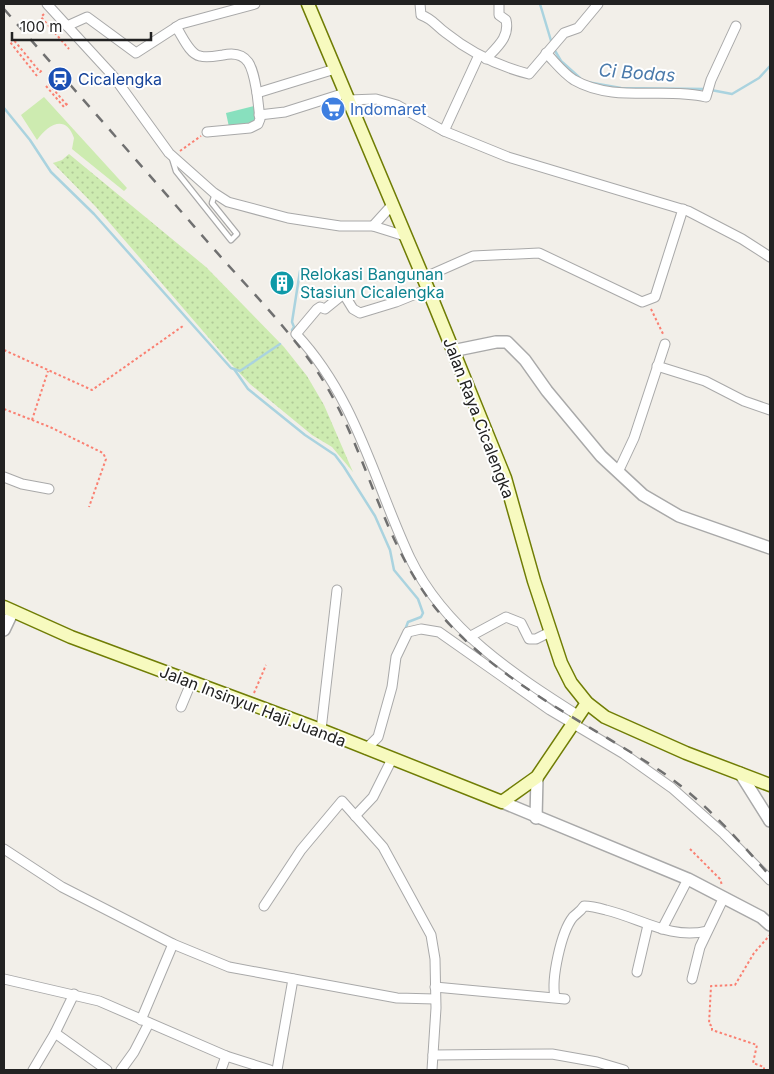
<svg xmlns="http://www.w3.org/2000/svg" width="774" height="1074" viewBox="0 0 774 1074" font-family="Inter,sans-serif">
<defs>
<pattern id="grass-dots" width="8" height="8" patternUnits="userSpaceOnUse" patternTransform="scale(1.25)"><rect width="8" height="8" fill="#cdebb0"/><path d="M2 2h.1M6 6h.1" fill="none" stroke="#b0c997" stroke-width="1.8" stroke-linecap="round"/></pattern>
</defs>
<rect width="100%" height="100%" fill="#f2efe9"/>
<path fill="url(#grass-dots)" d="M69,154L206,267L284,347L307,376L324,405L353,472L332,447L312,435L250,384L233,366L96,207L53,163L62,160Z"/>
<path fill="#cdebb0" d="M44,97L127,188L124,191L72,149L74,138C66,114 48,124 37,140L21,115Z"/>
<path fill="#88e0be" d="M254,106L257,121L229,127L226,113Z"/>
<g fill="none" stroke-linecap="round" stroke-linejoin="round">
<g stroke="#aad3df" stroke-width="2.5">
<path d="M540,4L552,44"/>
<path d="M554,49L561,61L580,78"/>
<path d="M587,82L621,88L706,89"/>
<path d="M711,90L732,94L759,78L770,66"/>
<path d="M4,108L30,140L51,172L94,214L231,368L240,371L280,344"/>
<path d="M292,330L294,327L292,322L300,271"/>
<path d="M234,369L248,389L305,435L335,455L344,467L375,516L390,550L394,570L418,599L423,613L421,617L408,622L405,630"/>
</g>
<defs>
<path id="service" d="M172,158L176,171L231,240L237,234L212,203L215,194"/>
<g id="minor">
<path d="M47,4L114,77L169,153L214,193L228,202L288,218L340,226H373L405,236"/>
<path d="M420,4L421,15C433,19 436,26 446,33C471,53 498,66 529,74L564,33L578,28L598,4"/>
<path d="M67,26L87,17L136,53L181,24L255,4"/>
<path d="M176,27C182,35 189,54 200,56C207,58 216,56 223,55C251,49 253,71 257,93"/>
<path d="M546,53C555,62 563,73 574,80C614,103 664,87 706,97L711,80L736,26"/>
<path d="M486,59C497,47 510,37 506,20L499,15V4"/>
<path d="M348,100L376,99L397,105L444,131L508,157L688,211L742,239L770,257"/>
<path d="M259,115L285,112L345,93"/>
<path d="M444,131L479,55"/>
<path d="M207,132L250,128L258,124L260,119L257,93L335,69"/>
<path d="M373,226L392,205"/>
<path d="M423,278L473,256L539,253L642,302L655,297L683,209"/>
<path d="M428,289L396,302L360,313L353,309L345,296H341L325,309L320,307L317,309L296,334C356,398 374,481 410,558C445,630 513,674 579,716"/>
<path d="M657,366L705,381L744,401L770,410"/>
<path d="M618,472L634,438L665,344"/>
<path d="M4,477L22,484L49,489"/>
<path d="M469,637L506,617L521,623L529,639H536L550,632"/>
<path d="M181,707L191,683"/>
<path d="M321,730L337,590"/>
<path d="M366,749L378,737L392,687L396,657L408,632L421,629L439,632L550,710L624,754L672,788L724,834L770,880"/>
<path d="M355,816L373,797L392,759"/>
<path d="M4,849L62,887L105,909L173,944L229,967L397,998L435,999"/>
<path d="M264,906L301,850L342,801L383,847L431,935L435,959L436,1008L432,1070"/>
<path d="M662,929L688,879"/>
<path d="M637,972L648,925"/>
<path d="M4,979L99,1001L226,1056L270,1070"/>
<path d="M692,979L700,947L724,897"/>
<path d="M435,987L565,999"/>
<path d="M555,997C551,979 561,932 573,917C577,913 580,912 584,906C591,906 599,908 606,910C640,918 671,940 707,931"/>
<path d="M141,1020L173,944"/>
<path d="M55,1033L107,1070"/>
<path d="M433,1055L552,1054L597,1062L624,1070"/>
<path d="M33,1070L55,1033L74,994"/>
<path d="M121,1070L134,1052L149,1023"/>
<path d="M221,1070L226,1056"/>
<path d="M277,1070L293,979"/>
</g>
<g id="tertiary">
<path d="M452,351L496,342H507L525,360L547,391L601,456L643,495L679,516L770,548"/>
<path d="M4,630L13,611"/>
<path d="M740,773L770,821"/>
<path d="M502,802L688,879L761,917L770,925"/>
<path d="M536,818L537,777"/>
</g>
<g id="secondary">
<path d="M308,4L428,289L505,478L534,581L561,663L571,683L587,703L605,717L686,753L770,785"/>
<path d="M4,607L71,637L321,730L502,802L537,777L587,703"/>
</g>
</defs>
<use href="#service" stroke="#a9a9a9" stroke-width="7"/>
<use href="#minor" stroke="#a9a9a9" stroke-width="11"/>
<use href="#tertiary" stroke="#a9a9a9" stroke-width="14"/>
<use href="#secondary" stroke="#707d05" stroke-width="15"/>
<g stroke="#fa8072" stroke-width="2" stroke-dasharray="2.5 2.5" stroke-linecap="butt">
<path d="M44,14L41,17L69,49"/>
<path d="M37,76L10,42L13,39L40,72L42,70"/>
<path d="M49,84L66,104"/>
<path d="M46,86L64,107L69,102"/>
<path d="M180,151L201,136"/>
<path d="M651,309L664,336"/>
<path d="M4,350L92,390L183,326"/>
<path d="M4,409L50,427L103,453L106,459L89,507"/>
<path d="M32,420L48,371"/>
<path d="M254,693L266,665"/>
<path d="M690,849L720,879L722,885"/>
<path d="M764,1070V1067L753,1063L757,1045L712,1030V1026L709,1024L711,986L735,985L754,953L770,935"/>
</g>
<use href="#service" stroke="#fff" stroke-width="4.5"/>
<use href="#minor" stroke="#fff" stroke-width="9"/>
<use href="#tertiary" stroke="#fff" stroke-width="11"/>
<use href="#secondary" stroke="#f7fabf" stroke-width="12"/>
<path stroke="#707070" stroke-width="2.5" stroke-dasharray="10 10" stroke-linecap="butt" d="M4,9C71,86 139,163 206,240C243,283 285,324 317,371C372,454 380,551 451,626C510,688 589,724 659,770C701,798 737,838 770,876"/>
</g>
<defs>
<symbol id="station-disc" viewBox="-11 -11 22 22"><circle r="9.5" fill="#1a4fb4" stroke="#fff"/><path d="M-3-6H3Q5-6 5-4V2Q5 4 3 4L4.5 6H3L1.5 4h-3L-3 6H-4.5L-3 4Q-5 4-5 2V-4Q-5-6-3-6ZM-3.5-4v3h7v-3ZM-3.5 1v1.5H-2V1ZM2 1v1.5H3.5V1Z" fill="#fff"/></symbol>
<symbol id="supermarket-disc" viewBox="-11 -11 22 22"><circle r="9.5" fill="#3f7fe0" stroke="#fff"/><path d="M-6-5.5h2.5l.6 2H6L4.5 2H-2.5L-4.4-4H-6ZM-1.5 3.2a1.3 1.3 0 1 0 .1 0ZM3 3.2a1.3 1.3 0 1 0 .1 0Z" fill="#fff"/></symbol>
<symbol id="building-disc" viewBox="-11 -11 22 22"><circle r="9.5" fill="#0f9aa8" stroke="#fff"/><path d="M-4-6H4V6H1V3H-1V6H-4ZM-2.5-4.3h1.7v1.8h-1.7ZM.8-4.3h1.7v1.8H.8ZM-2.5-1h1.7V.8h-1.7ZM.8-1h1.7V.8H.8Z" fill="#fff"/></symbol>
</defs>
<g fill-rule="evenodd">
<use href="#station-disc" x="46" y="65" width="28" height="28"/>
<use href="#supermarket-disc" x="319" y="95" width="28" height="28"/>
<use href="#building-disc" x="268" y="269" width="28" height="28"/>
</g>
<g text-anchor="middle" stroke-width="4" stroke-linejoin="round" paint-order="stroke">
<g font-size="16" fill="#164399" stroke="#fff" text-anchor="start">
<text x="78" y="85">Cicalengka</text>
</g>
<g font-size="16" fill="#366cbe" stroke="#fff" text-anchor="start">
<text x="350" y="115">Indomaret</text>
</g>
<g font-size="16" fill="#0d838f" stroke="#fff" text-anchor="start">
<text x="300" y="280">Relokasi Bangunan<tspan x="300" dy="18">Stasiun Cicalengka</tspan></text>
</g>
<g font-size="16" fill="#222" stroke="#fff">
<text transform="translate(479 418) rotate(69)" y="6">Jalan Raya Cicalengka</text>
<text transform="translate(253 706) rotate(21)" y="6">Jalan Insinyur Haji Juanda</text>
</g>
<g font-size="18" font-style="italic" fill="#4a7aab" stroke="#fff">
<text transform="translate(637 73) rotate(4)" y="6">Ci Bodas</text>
</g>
</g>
<rect width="774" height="1074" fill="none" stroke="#222222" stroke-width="10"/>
<path d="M12 32v8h139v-8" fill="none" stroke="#222222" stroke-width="2.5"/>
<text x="20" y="32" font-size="15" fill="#222222" stroke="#ffffff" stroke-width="4" paint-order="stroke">100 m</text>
</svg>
